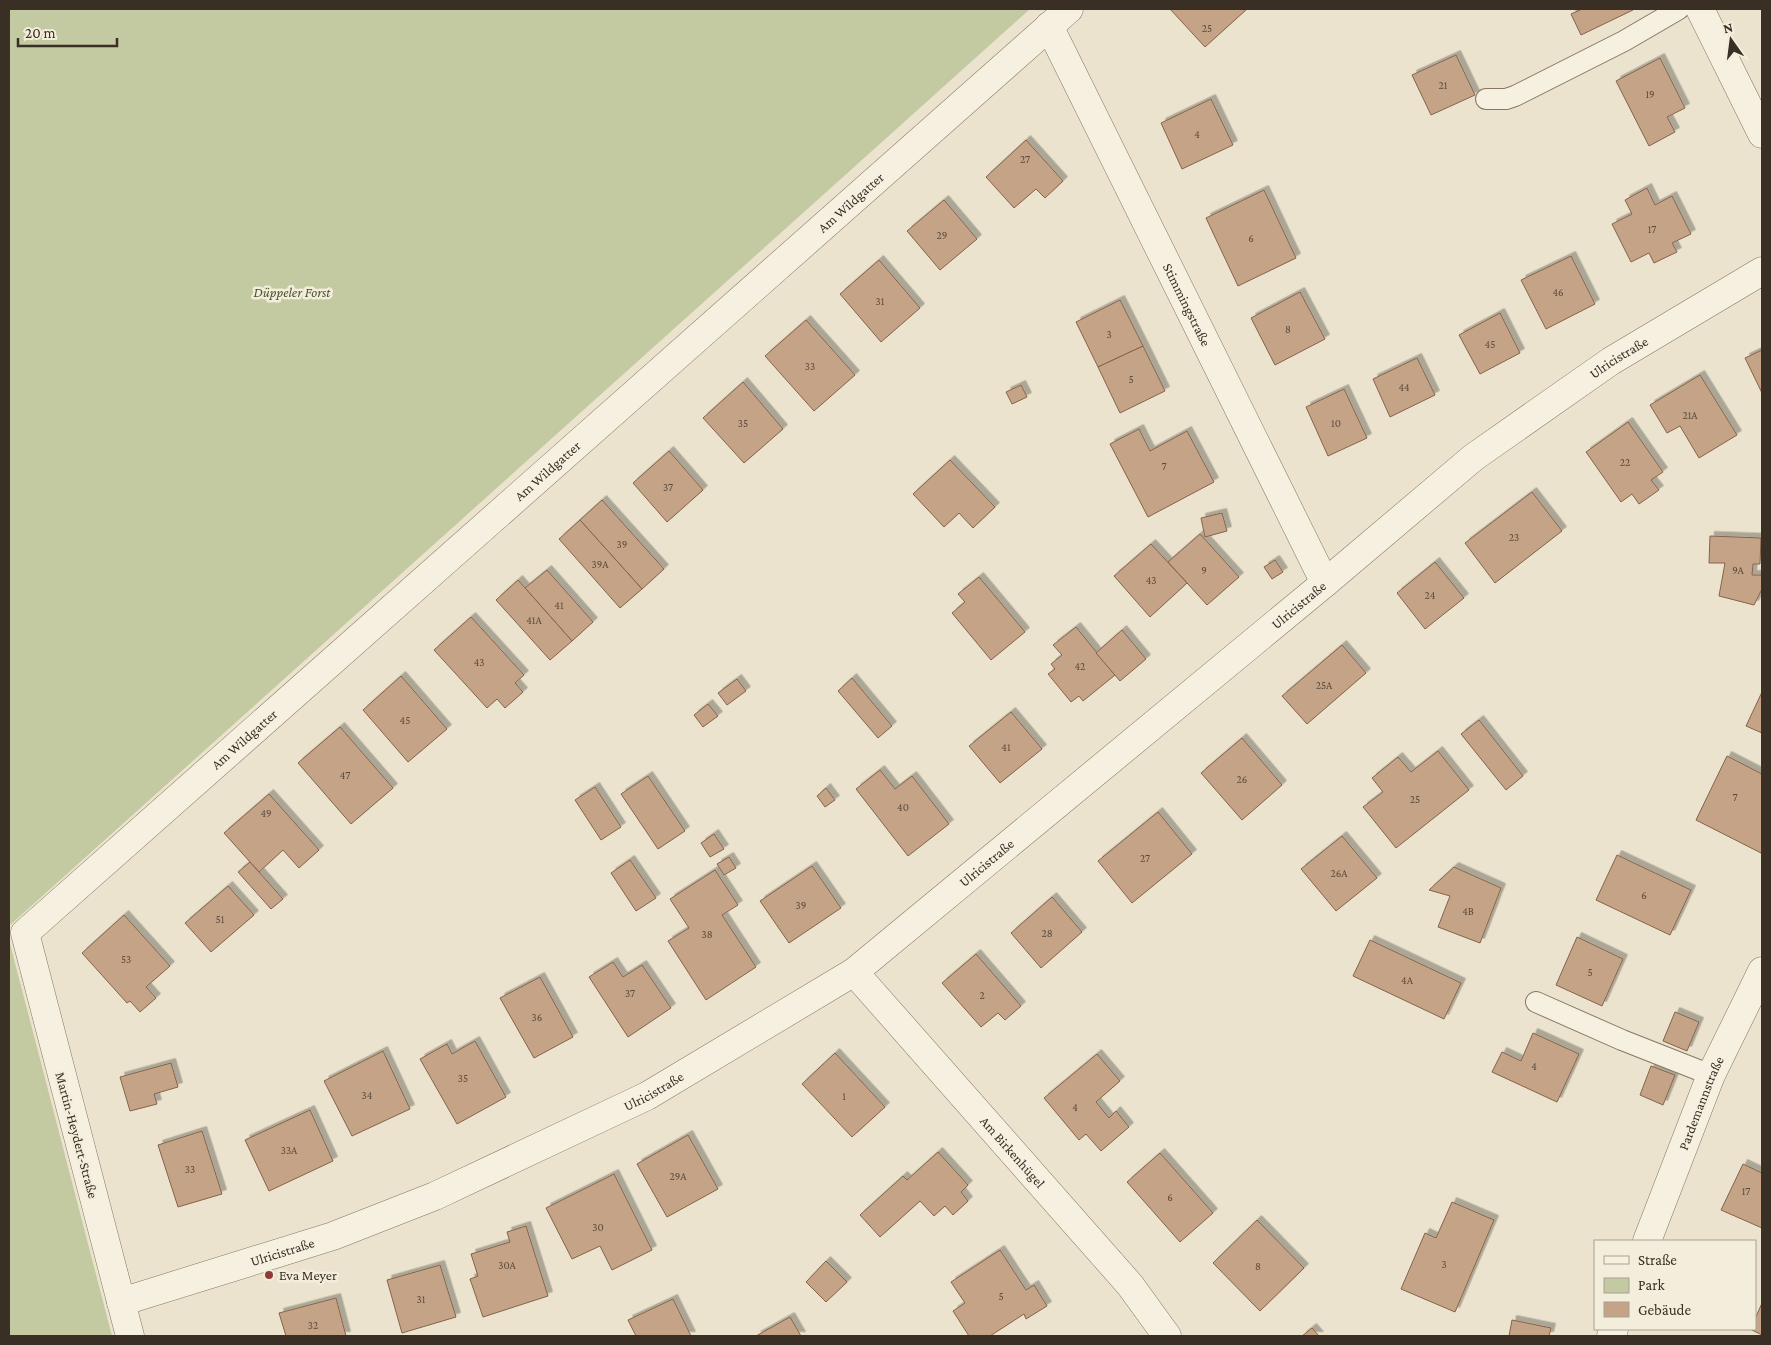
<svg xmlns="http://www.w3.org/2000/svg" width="1771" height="1345" viewBox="0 0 1771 1345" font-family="'Crimson Pro',serif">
<defs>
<filter id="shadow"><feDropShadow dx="4.5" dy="-4.5" stdDeviation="0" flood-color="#0004"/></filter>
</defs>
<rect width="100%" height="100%" fill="#ebe3cd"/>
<g fill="#c3c9a1">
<path d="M9,9H1030L9,926Z"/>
<path d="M9,940L112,1336H9Z"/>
</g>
<g fill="#c5a387" stroke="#84634a" filter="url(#shadow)">
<path d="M1170,9H1247L1205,47Z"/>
<path d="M1582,9H1633V10L1581,35L1571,14Z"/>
<path d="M1456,55L1475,95L1431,115L1412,75Z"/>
<path d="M1660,58L1685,108L1667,117L1675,132L1649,146L1616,81Z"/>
<path d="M1211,99L1233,145L1182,169L1161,123Z"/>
<path d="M1026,140L1063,181L1045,198L1036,189L1014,208L986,177Z"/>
<path d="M1647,188L1655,205L1672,196L1691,234L1672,243L1677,252L1654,263L1649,253L1631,262L1612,224L1632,214L1625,200Z"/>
<path d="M1264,190L1296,258L1238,286L1206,218Z"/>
<path d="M944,200L977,239L940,270L907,231Z"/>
<path d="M1571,256L1595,304L1546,329L1521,280Z"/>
<path d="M879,260L920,308L881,342L840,294Z"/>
<path d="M1300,292L1325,339L1275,365L1251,318Z"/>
<path d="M1120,300L1143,346L1098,367L1076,322Z"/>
<path d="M1500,313L1520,353L1480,374L1459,335Z"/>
<path d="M806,320L855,375L814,411L765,356Z"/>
<path d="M1143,346L1165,391L1120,413L1098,367Z"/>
<path d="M1762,350V393L1745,358Z"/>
<path d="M1417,358L1435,395L1390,417L1373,379Z"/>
<path d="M1700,375L1737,435L1699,458L1680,426L1667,433L1650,405Z"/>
<path d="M743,382L783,429L744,463L703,418Z"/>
<path d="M1021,385L1027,397L1012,404L1006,392Z"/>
<path d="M1344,389L1367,438L1328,456L1306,407Z"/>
<path d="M1628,422L1663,472L1651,480L1659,490L1639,504L1632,494L1621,502L1586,452Z"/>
<path d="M1139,429L1150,451L1187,431L1214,482L1148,517L1110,444Z"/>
<path d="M669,451L703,490L667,522L633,483Z"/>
<path d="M950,460L995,507L973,528L959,513L944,527L913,494Z"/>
<path d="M1532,492L1562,531L1495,583L1465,543Z"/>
<path d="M602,500L664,569L642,589L580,520Z"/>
<path d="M1222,513L1227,531L1205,537L1201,518Z"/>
<path d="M580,520L642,589L620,608L559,539Z"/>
<path d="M1200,534L1239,577L1207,605L1168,562Z"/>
<path d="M1710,536L1761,538L1760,564H1753L1752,575H1761L1762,577V589L1754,605L1719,596L1725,563H1709Z"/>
<path d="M1151,544L1187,583L1150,617L1114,576Z"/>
<path d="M1275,560L1283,572L1272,579L1264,567Z"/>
<path d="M1435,562L1464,598L1425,629L1397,593Z"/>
<path d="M547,570L593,622L572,641L525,588Z"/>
<path d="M979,577L1025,632L991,660L952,613L965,602L958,594Z"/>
<path d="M518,580L572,641L550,660L496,600Z"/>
<path d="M471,617L524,675L515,683L523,692L505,708L497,699L487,708L434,650Z"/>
<path d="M1076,627L1115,675L1083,701L1079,696L1071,702L1048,674L1055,669L1051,664L1062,655L1053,645Z"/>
<path d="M1122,630L1146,659L1120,681L1096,653Z"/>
<path d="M1342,645L1366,673L1307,724L1282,696Z"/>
<path d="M401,676L447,729L408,762L363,710Z"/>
<path d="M852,678L892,726L878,738L838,691Z"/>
<path d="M737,679L746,691L727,705L718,693Z"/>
<path d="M1762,692V733L1746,726Z"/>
<path d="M708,704L718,716L703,727L694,715Z"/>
<path d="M1011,712L1042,749L1000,783L969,746Z"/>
<path d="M1479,720L1523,776L1506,790L1461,734Z"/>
<path d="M340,727L393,788L351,824L298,763Z"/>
<path d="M1242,738L1282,785L1242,820L1201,773Z"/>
<path d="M1438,751L1469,790L1396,848L1363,807L1383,792L1372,778L1398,757L1411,772Z"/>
<path d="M1727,756L1762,774V850L1761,853L1696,820Z"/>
<path d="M880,770L895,789L912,776L949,824L908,856L856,789Z"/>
<path d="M648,776L685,831L658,849L621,794Z"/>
<path d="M595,787L621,827L601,840L575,800Z"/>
<path d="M826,788L835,800L825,807L817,796Z"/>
<path d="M269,794L319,850L299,868L283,850L259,872L224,833Z"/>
<path d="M1158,812L1192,854L1132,903L1098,861Z"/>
<path d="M714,834L724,849L710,857L701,843Z"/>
<path d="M1342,836L1377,878L1336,911L1301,869Z"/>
<path d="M1617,855L1691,890L1670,935L1596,900Z"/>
<path d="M729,857L736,868L724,875L717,864Z"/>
<path d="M630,860L656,898L636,911L611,873Z"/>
<path d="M250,862L283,899L271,909L238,872Z"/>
<path d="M812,866L841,908L789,943L760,901Z"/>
<path d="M1454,867L1501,888L1480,943L1438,927L1450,896L1429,890Z"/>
<path d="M715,870L738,905L722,915L756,967L706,1000L668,941L689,928L670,899Z"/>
<path d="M228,886L254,915L211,952L185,923Z"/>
<path d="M1052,897L1082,932L1041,968L1011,933Z"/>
<path d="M124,915L170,966L146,987L156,998L140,1012L130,1001L127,1003L82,953Z"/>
<path d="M1577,937L1623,959L1602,1006L1556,985Z"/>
<path d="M1370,940L1461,983L1444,1019L1353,976Z"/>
<path d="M976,954L1021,1006L1005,1020L998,1013L981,1027L942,983Z"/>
<path d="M613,962L623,977L642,965L671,1008L628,1037L589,977Z"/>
<path d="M540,977L573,1037L534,1058L500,998Z"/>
<path d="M1675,1012L1699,1022L1687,1051L1663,1041Z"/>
<path d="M1533,1033L1579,1054L1557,1102L1492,1072L1502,1052L1521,1061Z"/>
<path d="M475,1041L506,1097L457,1124L420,1059L447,1044L452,1054Z"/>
<path d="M383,1051L410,1109L352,1136L324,1081Z"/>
<path d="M835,1053L885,1107L852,1137L802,1084Z"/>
<path d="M1097,1054L1120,1081L1096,1102L1109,1118L1116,1111L1129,1127L1101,1151L1086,1134L1079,1140L1044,1098Z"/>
<path d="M171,1063L178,1087L154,1094L157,1104L130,1111L120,1077Z"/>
<path d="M1651,1066L1675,1075L1663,1105L1640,1095Z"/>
<path d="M310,1110L333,1161L269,1191L245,1140Z"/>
<path d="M202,1131L222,1194L178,1207L158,1145Z"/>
<path d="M688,1135L718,1189L667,1217L637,1164Z"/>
<path d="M938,1152L968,1185L961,1192L968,1201L953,1215L945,1206L934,1216L920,1201L880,1237L860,1215L903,1176L907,1180Z"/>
<path d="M1160,1153L1213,1213L1180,1242L1127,1182Z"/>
<path d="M1743,1164L1762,1173V1228L1721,1210Z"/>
<path d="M614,1174L652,1250L612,1270L600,1246L572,1259L546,1208Z"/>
<path d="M1452,1202L1494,1220L1455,1312L1401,1289L1425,1233L1436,1238Z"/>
<path d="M1257,1220L1304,1268L1260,1311L1213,1263Z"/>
<path d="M526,1226L548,1296L483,1317L470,1279L478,1276L471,1254L510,1242L507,1232Z"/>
<path d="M1000,1250L1026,1290L1034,1285L1047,1306L1026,1319L1024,1314L990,1336H969L953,1311L965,1303L951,1282Z"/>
<path d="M826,1261L847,1282L826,1302L806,1282Z"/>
<path d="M440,1265L456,1317L402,1333L387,1280Z"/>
<path d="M336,1298L346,1336H286L279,1313Z"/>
<path d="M673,1299L691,1336H636L628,1320Z"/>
<path d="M1762,1303V1335L1750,1329H1755V1319Z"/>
<path d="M790,1317L801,1336H756Z"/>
<path d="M1512,1320L1551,1328L1549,1336H1509Z"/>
<path d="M1312,1328L1319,1336H1302Z"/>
</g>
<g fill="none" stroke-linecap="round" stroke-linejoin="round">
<defs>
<g id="service">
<path d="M1486,99H1506L1515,96L1624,41L1679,9"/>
<path d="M1536,1002L1622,1040L1711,1075"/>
</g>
<g id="minor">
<path d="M1700,9L1762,134"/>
<path id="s1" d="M1049,26L1325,583"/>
<path id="s2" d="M854,972L1130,1285L1167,1336"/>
<path id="s3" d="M1647,1241L1711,1075L1762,971"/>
<path id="s4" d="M121,1302L333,1236L435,1196L647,1096L854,972L1325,583L1474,457L1611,361L1762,271"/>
<path id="s5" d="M130,1336L25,933L1069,9"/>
<path d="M1611,1336L1614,1329"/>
</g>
</defs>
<use href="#service" stroke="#877762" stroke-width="22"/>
<use href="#minor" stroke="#877762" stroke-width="29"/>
<use href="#service" stroke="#f6f0e0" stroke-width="20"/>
<use href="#minor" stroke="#f6f0e0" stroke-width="28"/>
</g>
<circle fill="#903b38" stroke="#f3eddc" stroke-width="2" cx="269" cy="1275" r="5"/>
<g text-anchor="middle" stroke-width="5" stroke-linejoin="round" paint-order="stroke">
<g font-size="11" fill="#5c4c3d">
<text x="1207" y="32">25</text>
<text x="1443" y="89">21</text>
<text x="1650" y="98">19</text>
<text x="1197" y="138">4</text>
<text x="1025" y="163">27</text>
<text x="1652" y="233">17</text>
<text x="942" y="239">29</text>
<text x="1251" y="242">6</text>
<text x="1558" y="296">46</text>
<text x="880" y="305">31</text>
<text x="1288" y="333">8</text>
<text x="1109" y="338">3</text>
<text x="1490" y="348">45</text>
<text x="810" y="370">33</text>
<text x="1131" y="383">5</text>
<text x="1404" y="391">44</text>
<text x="1690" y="419">21A</text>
<text x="743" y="427">35</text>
<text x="1336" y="427">10</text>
<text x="1625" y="466">22</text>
<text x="1164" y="470">7</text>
<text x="668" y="491">37</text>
<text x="1514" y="541">23</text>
<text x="622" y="548">39</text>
<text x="600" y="568">39A</text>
<text x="1204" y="574">9</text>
<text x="1738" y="574">9A</text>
<text x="1151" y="584">43</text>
<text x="1430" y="599">24</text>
<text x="559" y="609">41</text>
<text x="534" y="624">41A</text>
<text x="479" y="666">43</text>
<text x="1080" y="670">42</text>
<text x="1324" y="689">25A</text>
<text x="405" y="724">45</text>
<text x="1006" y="751">41</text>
<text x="345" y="779">47</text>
<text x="1242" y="783">26</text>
<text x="1735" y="801">7</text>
<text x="1415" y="803">25</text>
<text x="903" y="811">40</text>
<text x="266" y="817">49</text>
<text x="1145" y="862">27</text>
<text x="1339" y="877">26A</text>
<text x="1644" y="899">6</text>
<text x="801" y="909">39</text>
<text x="1468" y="915">4B</text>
<text x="220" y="923">51</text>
<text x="1047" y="937">28</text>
<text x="707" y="938">38</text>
<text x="126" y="963">53</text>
<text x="1590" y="976">5</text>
<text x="1407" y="984">4A</text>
<text x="630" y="997">37</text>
<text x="982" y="999">2</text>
<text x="537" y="1021">36</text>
<text x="1534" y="1070">4</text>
<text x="463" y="1082">35</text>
<text x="367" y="1099">34</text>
<text x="844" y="1100">1</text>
<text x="1075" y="1111">4</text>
<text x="289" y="1154">33A</text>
<text x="190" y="1173">33</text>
<text x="678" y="1180">29A</text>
<text x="1746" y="1195">17</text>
<text x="1170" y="1201">6</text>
<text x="598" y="1231">30</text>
<text x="1444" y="1268">3</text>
<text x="507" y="1269">30A</text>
<text x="1258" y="1270">8</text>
<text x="1001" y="1300">5</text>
<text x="421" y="1303">31</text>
<text x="313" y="1329">32</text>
</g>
<g font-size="14" fill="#392f24" stroke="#f3eddc">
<text dy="5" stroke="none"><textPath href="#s5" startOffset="1519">Am Wildgatter</textPath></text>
<text dy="5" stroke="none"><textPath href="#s1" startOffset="311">Stimmingstraße</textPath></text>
<text dy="5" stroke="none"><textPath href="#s4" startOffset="1789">Ulricistraße</textPath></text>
<text dy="5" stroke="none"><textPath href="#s5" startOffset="1114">Am Wildgatter</textPath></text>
<text dy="5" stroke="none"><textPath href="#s4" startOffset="1384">Ulricistraße</textPath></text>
<text dy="5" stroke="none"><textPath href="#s5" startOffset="709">Am Wildgatter</textPath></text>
<text dy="5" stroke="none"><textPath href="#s4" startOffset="979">Ulricistraße</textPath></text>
<text dy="5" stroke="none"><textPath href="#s4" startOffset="574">Ulricistraße</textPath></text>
<text dy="5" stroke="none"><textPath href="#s3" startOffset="148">Pardemannstraße</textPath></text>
<text transform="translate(77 1135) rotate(75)" y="5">Martin-Heydert-Straße</text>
<text dy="5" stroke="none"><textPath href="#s2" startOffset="240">Am Birkenhügel</textPath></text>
<text dy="5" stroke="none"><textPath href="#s4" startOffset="169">Ulricistraße</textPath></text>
</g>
<g font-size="14" font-style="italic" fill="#48542c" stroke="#f3eddc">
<text x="292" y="297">Düppeler Forst</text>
</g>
<g font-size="14" fill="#392f24" stroke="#f3eddc" text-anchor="start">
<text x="279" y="1280">Eva Meyer</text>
</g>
</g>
<rect width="1771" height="1345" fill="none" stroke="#392f24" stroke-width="20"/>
<rect x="1594" y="1240" width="162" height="90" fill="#f3eddc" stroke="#a9a192"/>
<rect x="1604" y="1256" width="25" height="8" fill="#f6f0e0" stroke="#a9a192"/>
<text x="1638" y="1265" font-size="15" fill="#392f24">Straße</text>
<rect x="1604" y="1278" width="25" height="15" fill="#c3c9a1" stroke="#a9a192"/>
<text x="1638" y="1290" font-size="15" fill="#392f24">Park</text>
<rect x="1604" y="1302" width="25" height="15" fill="#c5a387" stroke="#a9a192"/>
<text x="1638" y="1315" font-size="15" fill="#392f24">Gebäude</text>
<g transform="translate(1731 40) rotate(346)" stroke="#f3eddc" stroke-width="4" paint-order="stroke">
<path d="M0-4L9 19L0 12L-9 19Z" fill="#392f24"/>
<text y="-8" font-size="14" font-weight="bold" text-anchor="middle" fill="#392f24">N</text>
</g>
<path d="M18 38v8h99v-8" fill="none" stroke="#392f24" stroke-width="2.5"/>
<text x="25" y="38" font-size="15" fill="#392f24" stroke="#f3eddc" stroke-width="4" paint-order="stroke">20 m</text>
</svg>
